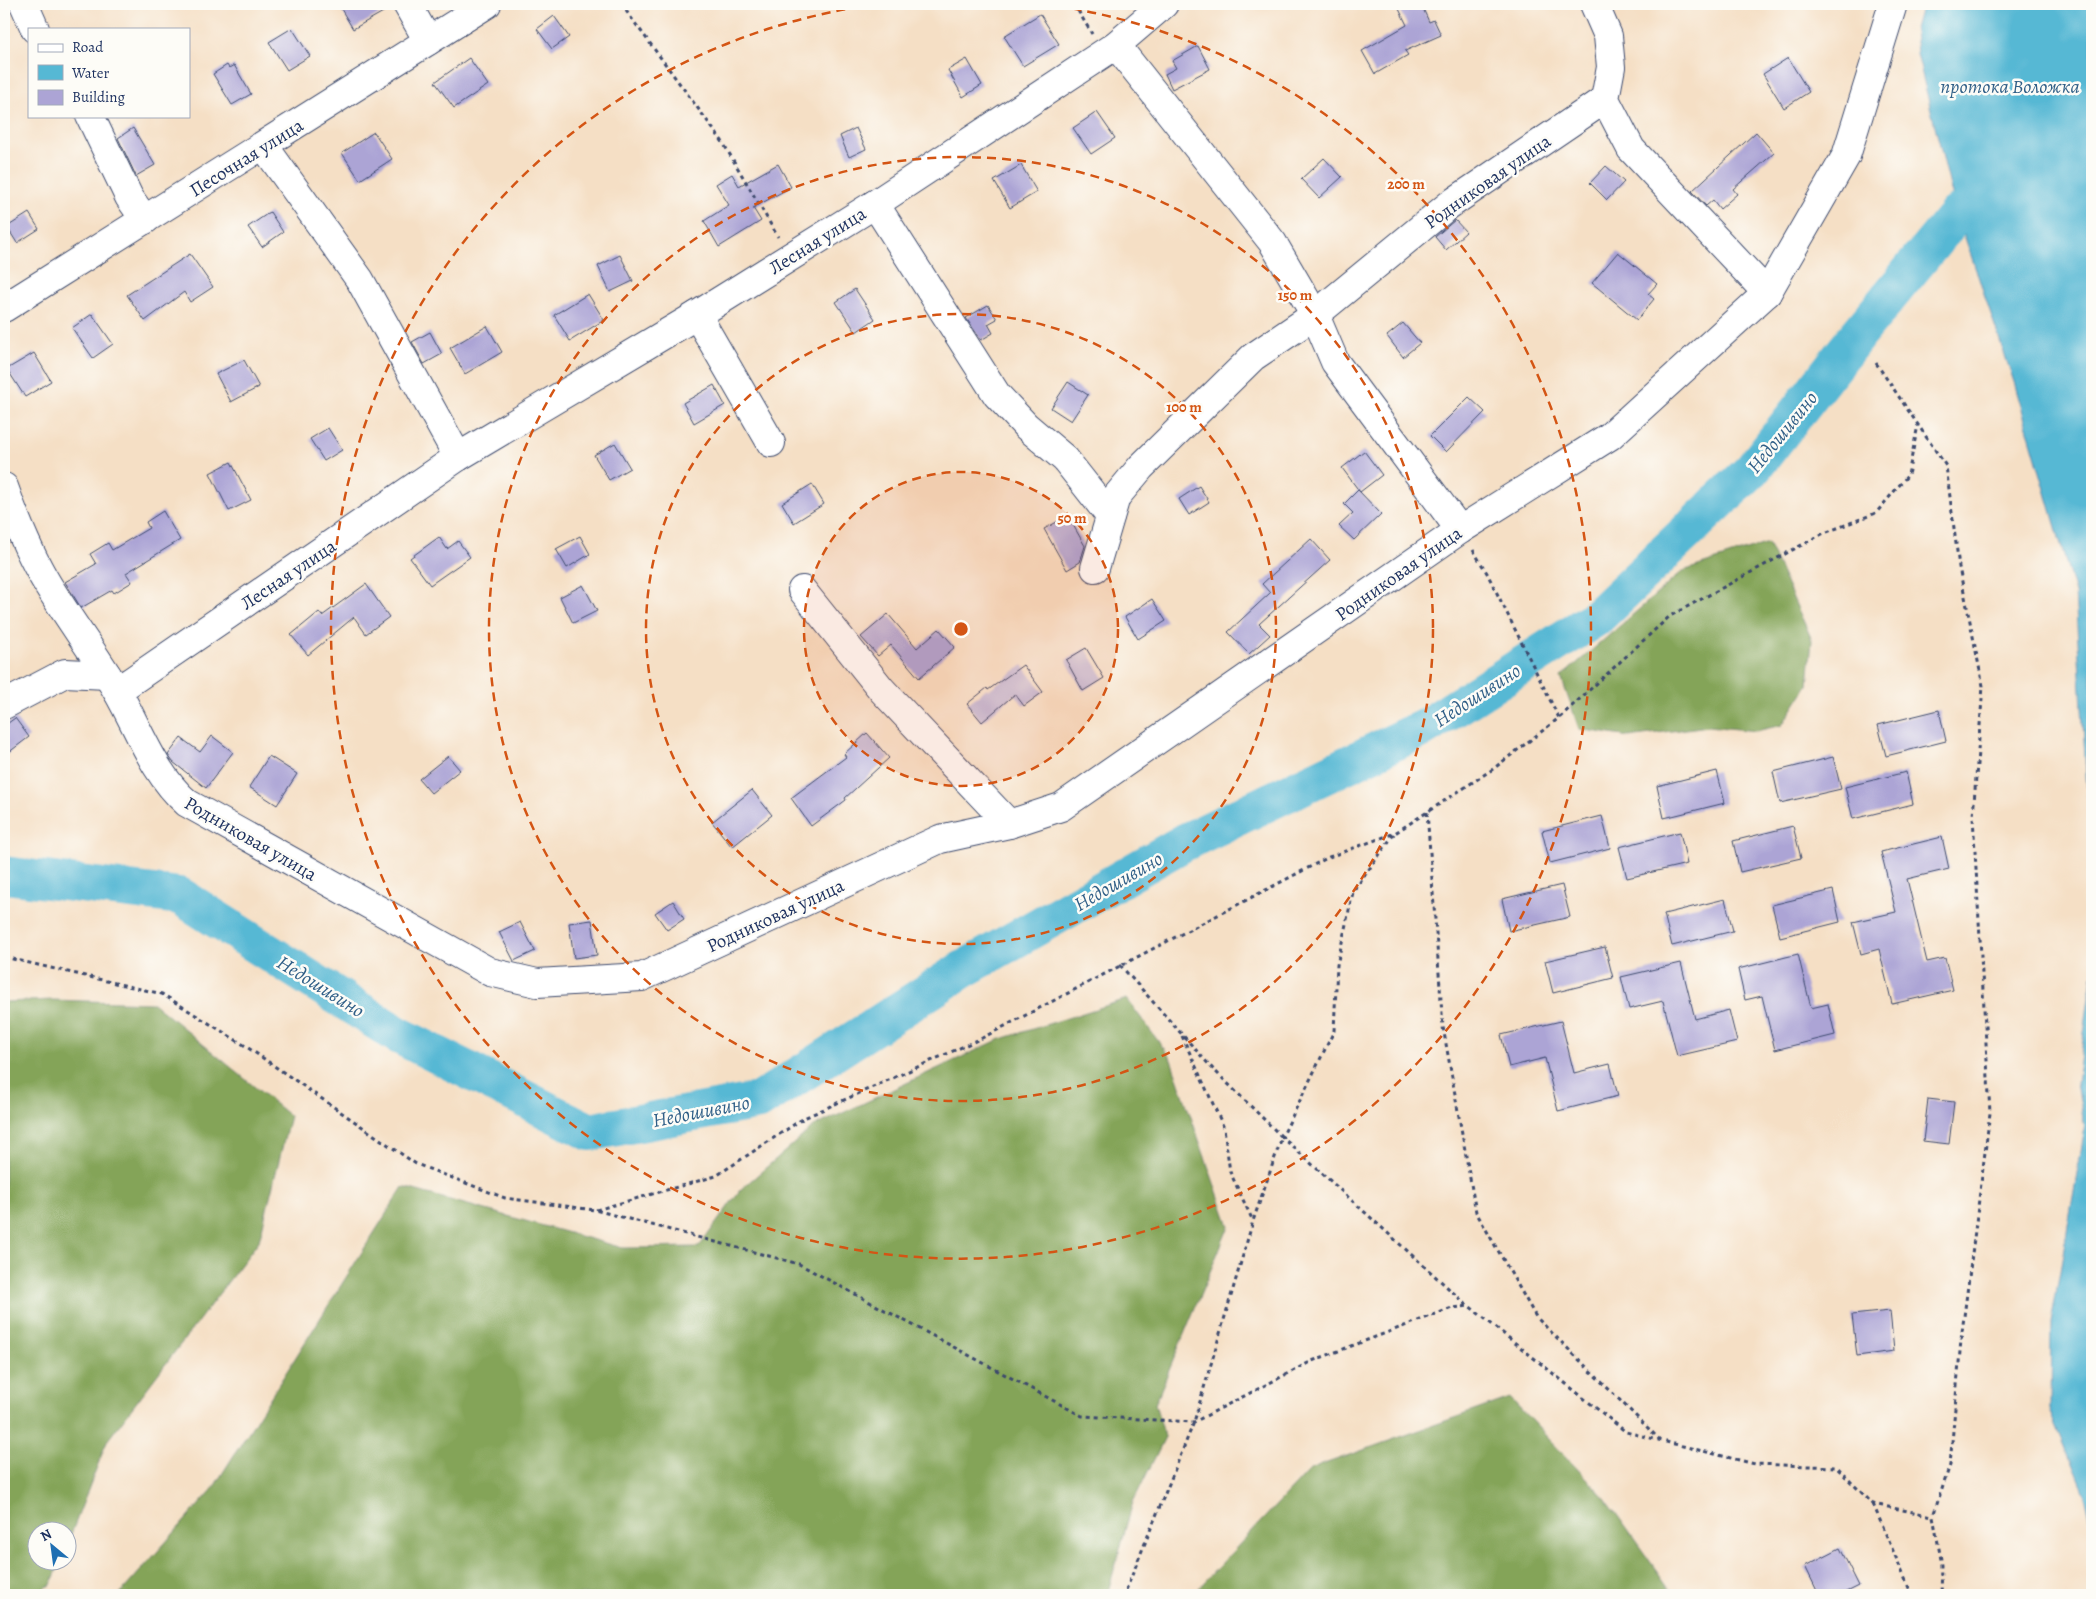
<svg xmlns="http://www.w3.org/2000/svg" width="2096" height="1599" viewBox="0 0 2096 1599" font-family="Alegreya,serif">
<rect width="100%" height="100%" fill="#fdfcf7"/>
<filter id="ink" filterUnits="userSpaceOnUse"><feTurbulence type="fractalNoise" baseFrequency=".02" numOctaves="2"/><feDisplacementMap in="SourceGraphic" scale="10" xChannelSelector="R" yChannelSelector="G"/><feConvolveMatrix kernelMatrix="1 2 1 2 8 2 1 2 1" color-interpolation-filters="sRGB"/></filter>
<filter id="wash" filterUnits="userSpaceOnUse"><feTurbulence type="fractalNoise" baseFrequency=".0096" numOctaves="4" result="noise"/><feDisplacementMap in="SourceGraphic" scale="20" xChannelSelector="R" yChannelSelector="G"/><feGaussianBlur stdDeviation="1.12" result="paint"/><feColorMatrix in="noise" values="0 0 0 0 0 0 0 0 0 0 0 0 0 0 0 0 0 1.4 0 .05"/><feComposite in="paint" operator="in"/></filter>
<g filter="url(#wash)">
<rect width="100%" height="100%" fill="#f5dfc5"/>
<g fill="#84a458" stroke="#506a5b">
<path d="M1768,543L1812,640L1808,685L1782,725L1756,731L1708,726L1629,737L1579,729L1561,677L1683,571Z"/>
<path d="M1127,999L1170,1057L1229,1226L1155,1404L1165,1437L1133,1502L1107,1595H119L212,1490L403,1187L623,1248L699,1247L740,1190L813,1127L998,1040Z"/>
<path d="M53,1000L153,1003L290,1116L259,1241L107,1441L68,1542V1532H38V1562H60L51,1585L30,1595H4V1002Z"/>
<path d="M1510,1398L1605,1498L1674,1595H1192L1310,1469Z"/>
</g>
<g fill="#56b8d4" stroke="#387499">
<path d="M1922,4H2092V872L2075,593L2014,382L1957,214L1917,54L1915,29Z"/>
<path d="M2092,976V1527L2085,1495L2050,1410L2051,1323L2085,1128L2077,1083Z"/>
</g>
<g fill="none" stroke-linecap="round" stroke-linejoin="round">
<path stroke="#56b8d4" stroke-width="38" d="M4,875L180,896L398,1035L590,1132L759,1101L962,970L1185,842L1424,728L1596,618L1752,470L1859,333L1957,214L2092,139"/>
</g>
<g id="blocks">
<g fill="#aca4d5">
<path d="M338,4H391L392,7L353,29Z"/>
<path d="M1411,4H1421L1429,22L1434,20L1441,35L1405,51L1408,55L1375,74L1362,51L1407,25L1399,9Z"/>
<path d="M1040,14L1059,44L1023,66L1004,36Z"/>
<path d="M554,16L569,37L552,49L537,29Z"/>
<path d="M292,28L310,56L287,70L269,42Z"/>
<path d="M1198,46L1210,69L1172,89L1165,74L1176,68L1172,61Z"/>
<path d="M469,58L488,85L454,108L435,82Z"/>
<path d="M1788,58L1809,92L1784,108L1763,74Z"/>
<path d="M967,59L982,85L963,97L948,70Z"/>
<path d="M227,65L229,68L234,65L251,94L232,105L213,74Z"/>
<path d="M1097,112L1115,138L1091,154L1073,128Z"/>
<path d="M133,128L155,165L136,176L118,138Z"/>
<path d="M856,128L866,149L849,157L840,136Z"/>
<path d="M374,132L392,159L360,180L342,153Z"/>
<path d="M1756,132L1774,153L1733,189L1737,194L1720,209L1713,200L1706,206L1692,191Z"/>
<path d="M1324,158L1342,177L1319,198L1301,179Z"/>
<path d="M778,164L791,187L753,208L761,221L719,247L704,221L729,205L716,184L732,174L739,186Z"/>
<path d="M1021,165L1037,192L1010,208L994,181Z"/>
<path d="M1606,166L1624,182L1607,200L1590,183Z"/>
<path d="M270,212L283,232L262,247L248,227Z"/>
<path d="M29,213L39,229L17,243L7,227Z"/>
<path d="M1455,220L1466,232L1446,250L1435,237Z"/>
<path d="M1618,252L1657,284L1648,294L1654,299L1637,320L1592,283Z"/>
<path d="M190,254L213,287L190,302L184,292L145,321L127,295Z"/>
<path d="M620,255L633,281L610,292L598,266Z"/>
<path d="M855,289L875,319L856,332L836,302Z"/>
<path d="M588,294L604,320L570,341L554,315Z"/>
<path d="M988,305L997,319L988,324L993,333L981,340L966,318Z"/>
<path d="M92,314L113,344L93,358L72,328Z"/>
<path d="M1403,323L1420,343L1403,357L1387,336Z"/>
<path d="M487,326L502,352L465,374L450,348Z"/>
<path d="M430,332L442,354L424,364L412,342Z"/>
<path d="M34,353L51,381L25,397L7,369Z"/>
<path d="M244,360L259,387L231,402L216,374Z"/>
<path d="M1068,382L1088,395L1071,421L1051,408Z"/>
<path d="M714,385L725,405L694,423L683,403Z"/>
<path d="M1469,397L1485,412L1446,452L1430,436Z"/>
<path d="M328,428L342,450L324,461L310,439Z"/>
<path d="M615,443L630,468L609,480L594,455Z"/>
<path d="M1364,451L1382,475L1360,492L1342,468Z"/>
<path d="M231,462L251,500L229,511L210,473Z"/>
<path d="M812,484L824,504L794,523L782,503Z"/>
<path d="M1199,486L1209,502L1189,515L1179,499Z"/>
<path d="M1358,490L1381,514L1354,540L1339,526L1353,513L1344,504Z"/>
<path d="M163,511L180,540L126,573L132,582L114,593L112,590L81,608L65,582L96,564L90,554L108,543L112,550L149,528L146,522Z"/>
<path d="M1068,516L1085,546L1080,562L1067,570L1044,529Z"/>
<path d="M580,536L590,554L567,568L556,549Z"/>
<path d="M439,537L447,549L458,541L470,557L430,585L410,558Z"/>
<path d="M1311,539L1330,560L1259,624L1270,635L1249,654L1228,632L1270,593L1262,584Z"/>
<path d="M366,584L389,617L366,634L354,617L308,655L291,635L319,612L322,616Z"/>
<path d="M583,585L597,611L573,623L560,597Z"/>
<path d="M1152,599L1166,621L1138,639L1125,617Z"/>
<path d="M888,614L917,648L939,629L955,647L919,678L891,645L878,656L861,637Z"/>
<path d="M1086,648L1104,678L1083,691L1066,660Z"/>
<path d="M1023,665L1043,692L1024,706L1015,694L982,722L967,704L987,688L988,690Z"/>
<path d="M1939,710L1946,741L1886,756L1878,725Z"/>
<path d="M15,718L29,737L4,756V726Z"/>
<path d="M867,733L889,758L845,798L846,800L811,826L791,798L846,757L844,754Z"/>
<path d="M212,736L233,752L206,788L173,762L168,755L181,738L200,752Z"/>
<path d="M269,756L297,774L277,805L249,787Z"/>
<path d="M448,756L460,770L431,793L419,779Z"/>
<path d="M1833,757L1841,789L1780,803L1773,772Z"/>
<path d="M1717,771L1725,803L1664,818L1657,786Z"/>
<path d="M1906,772L1913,804L1853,819L1845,787Z"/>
<path d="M752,790L772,815L732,847L712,822Z"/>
<path d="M1602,816L1610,848L1550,863L1542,831Z"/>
<path d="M1793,826L1801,858L1740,872L1733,841Z"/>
<path d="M1680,832L1687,864L1627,878L1619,847Z"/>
<path d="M1942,837L1949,869L1907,879L1927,962L1945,958L1953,990L1892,1004L1879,949L1861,954L1853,922L1896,912L1881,852Z"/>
<path d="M1562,885L1570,917L1509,931L1502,899Z"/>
<path d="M1833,890L1840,922L1780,937L1772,905Z"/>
<path d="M1725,899L1733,931L1672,946L1664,914Z"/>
<path d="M673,901L684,919L667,930L655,913Z"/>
<path d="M592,920L597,955L574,958L569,923Z"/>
<path d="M520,922L535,951L514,961L499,932Z"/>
<path d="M1605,947L1613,978L1553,993L1545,961Z"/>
<path d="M1798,954L1811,1008L1828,1004L1835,1035L1775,1050L1762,996L1745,1000L1738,969Z"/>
<path d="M1681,963L1695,1019L1729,1010L1737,1042L1677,1056L1663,1001L1629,1009L1621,977Z"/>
<path d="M1561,1021L1574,1073L1610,1064L1618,1096L1558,1111L1545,1058L1509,1067L1501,1035Z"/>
<path d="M1928,1099L1954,1102L1949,1144L1923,1141Z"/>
<path d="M1890,1311L1894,1351L1857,1356L1852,1315Z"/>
<path d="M1840,1548L1859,1586L1841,1595H1819L1805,1566Z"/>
</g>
</g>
</g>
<g filter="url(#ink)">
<use href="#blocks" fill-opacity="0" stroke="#3c496d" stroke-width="1"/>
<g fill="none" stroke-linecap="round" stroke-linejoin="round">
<defs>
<g id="minor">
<path d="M24,4L35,29"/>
<path d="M407,4L428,41"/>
<path d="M1594,4L1608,36L1611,67L1605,99L1631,149L1767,293"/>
<path d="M1116,45L1273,243L1315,315L1335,362L1460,530"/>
<path d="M90,116L129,197L145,220"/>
<path d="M264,146L360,280L458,457"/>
<path d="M875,204L997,395L1026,426L1065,459L1110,516"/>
<path d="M4,308L487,4"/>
<path d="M697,315L771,443"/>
<path d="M4,487C16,521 29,554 48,585C70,621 95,654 117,691C139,729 153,773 187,803L490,972L537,983L642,977L940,839L1009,824L1061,807L1460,530L1610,436L1767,293L1846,156L1893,4"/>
<path d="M1095,568L1116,497L1141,467L1253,357L1315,315L1449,205L1605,99"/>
<path d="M802,590L882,690L1009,824"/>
<path d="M117,691L458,457L697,315L875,204L1116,45L1164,4"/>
<path d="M4,705L65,673L107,675"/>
</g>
</defs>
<use href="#minor" stroke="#3c496d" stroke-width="30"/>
<g stroke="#3c496d" stroke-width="3" stroke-dasharray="4 4" stroke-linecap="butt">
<path d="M621,4L722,141L778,237"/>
<path d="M1074,4L1092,34"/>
<path d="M1876,363L1946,466L1959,567L1983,686L1973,816L1990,1113L1961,1340L1950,1465L1933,1516L1942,1565L1941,1595"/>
<path d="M1473,550L1487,573L1559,718"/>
<path d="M1427,812L1443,1027L1476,1212L1536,1317L1660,1440"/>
<path d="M1394,834L1353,892L1337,965L1334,1031L1282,1137L1468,1306"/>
<path d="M4,957L162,994L244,1045L416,1164L505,1198L595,1210L799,1264L1082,1416L1194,1422L1312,1361L1452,1308L1469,1306L1626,1432L1755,1464L1836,1467L1873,1504L1933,1516"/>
<path d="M1120,965L1212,1068L1282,1137L1253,1221L1194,1422L1124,1595"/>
<path d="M1182,1036L1224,1128L1230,1172L1253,1221"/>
<path d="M596,1210L716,1176L804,1118L982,1038L1329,857L1395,833L1493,769L1559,718L1670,616L1822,534L1876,513L1908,475L1918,425"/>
<path d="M1873,1504L1912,1595"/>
</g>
<use href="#minor" stroke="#fff" stroke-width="28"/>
</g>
</g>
<circle cx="961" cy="629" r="157" fill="#d45514" fill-opacity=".12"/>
<g fill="none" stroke="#d45514" stroke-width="2.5" stroke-dasharray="9 6">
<circle cx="961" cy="629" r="157"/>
<circle cx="961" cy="629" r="315"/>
<circle cx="961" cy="629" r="472"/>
<path d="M1043 4A630 630 0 1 1 879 4"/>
</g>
<g text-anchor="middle" stroke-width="5" stroke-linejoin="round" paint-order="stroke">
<g font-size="19" fill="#1b2f5e" stroke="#fdfcf7">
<text transform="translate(246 157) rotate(-32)" y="7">Песочная улица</text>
<text transform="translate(1487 181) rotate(-35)" y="7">Родниковая улица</text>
<text transform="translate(817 240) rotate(-32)" y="7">Лесная улица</text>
<text transform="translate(1398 573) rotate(-35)" y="7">Родниковая улица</text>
<text transform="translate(288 574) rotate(-34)" y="7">Лесная улица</text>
<text transform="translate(251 838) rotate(30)" y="7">Родниковая улица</text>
<text transform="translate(775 915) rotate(-25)" y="7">Родниковая улица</text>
</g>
<g font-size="20" font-style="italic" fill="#305f87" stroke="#fdfcf7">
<text x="2010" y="93">протока Воложка</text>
<text transform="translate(1782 432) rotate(-51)" y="7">Недошивино</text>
<text transform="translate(1477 695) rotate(-33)" y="7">Недошивино</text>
<text transform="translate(1118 881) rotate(-30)" y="7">Недошивино</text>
<text transform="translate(321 986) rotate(32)" y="7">Недошивино</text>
<text transform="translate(701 1111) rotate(-11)" y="7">Недошивино</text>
</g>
</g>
<circle cx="961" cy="629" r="8" fill="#d45514" stroke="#fdfcf7" stroke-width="2.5"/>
<g font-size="15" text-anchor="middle" font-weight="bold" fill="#d45514" stroke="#fdfcf7" stroke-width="5" stroke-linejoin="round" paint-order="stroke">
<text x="1406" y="189">200 m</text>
<text x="1295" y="300">150 m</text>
<text x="1184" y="412">100 m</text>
<text x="1072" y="523">50 m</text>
</g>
<rect width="2096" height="1599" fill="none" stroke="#fdfcf7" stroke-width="20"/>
<rect x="28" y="28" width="162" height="90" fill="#fdfcf7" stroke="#a3aaba"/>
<rect x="38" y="44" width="25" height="8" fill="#ffffff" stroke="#a3aaba"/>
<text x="72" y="52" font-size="15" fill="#1b2f5e">Road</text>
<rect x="38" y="65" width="25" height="15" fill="#56b8d4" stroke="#a3aaba"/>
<text x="72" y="78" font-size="15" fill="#1b2f5e">Water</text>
<rect x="38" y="90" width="25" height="15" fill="#aca4d5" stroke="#a3aaba"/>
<text x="72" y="102" font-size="15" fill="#1b2f5e">Building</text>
<g transform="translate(52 1546) rotate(331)"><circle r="24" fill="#fdfcf7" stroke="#a3aaba"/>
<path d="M0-4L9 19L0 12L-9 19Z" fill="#1f6fb2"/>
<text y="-8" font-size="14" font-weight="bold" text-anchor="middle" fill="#1b2f5e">N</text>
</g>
</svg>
